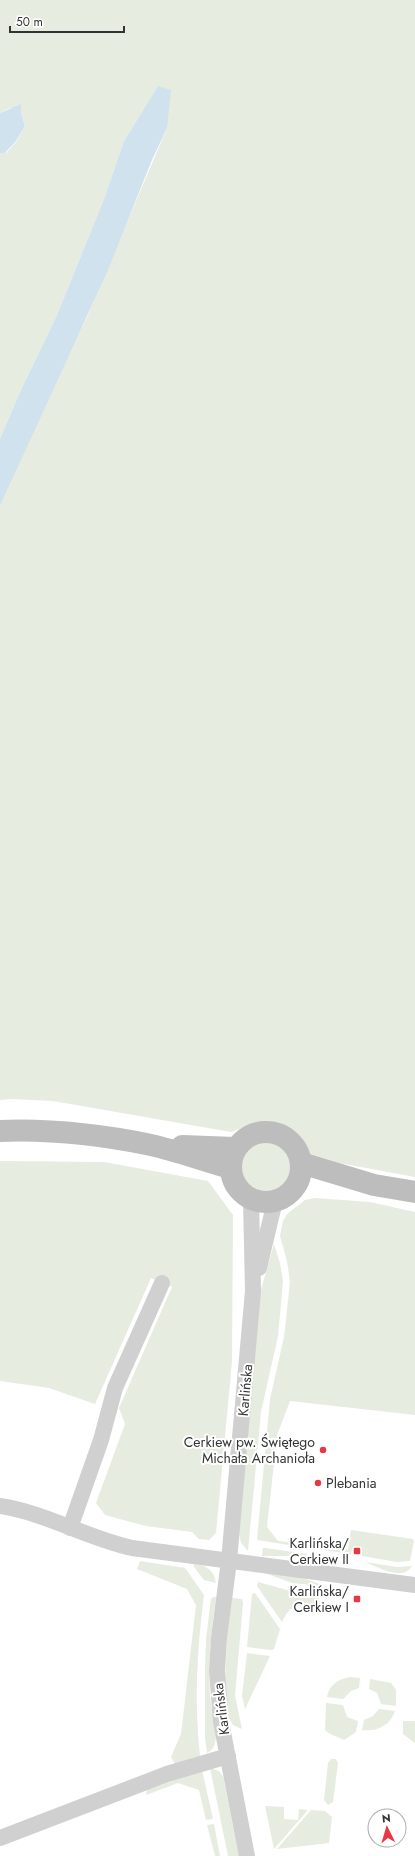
<svg xmlns="http://www.w3.org/2000/svg" width="415" height="1856" viewBox="0 0 415 1856" font-family="Jost,sans-serif">
<rect width="100%" height="100%" fill="#fff"/>
<g fill="#e6ecdf">
<path d="M0,0H415V1177L312,1158C292,1117 270,1117 231,1132L53,1101L12,1099L0,1100V506L67,357L87,317L167,128L158,86L124,141L104,199L57,315L20,392L0,439V153H6L16,142L25,126L21,113L10,108L0,113Z"/>
<circle cx="266" cy="1167" r="25"/>
<path d="M0,1161L104,1162L208,1181L233,1215L232,1361L216,1533L209,1540L199,1539L192,1532L146,1526L105,1515L96,1503L125,1424L119,1408L172,1287L151,1278L95,1404L49,1388L0,1381Z"/>
<path d="M315,1198L370,1202L415,1212V1415L290,1401L277,1435L267,1527L278,1541L309,1545V1548L257,1540L270,1399L284,1337L290,1282L287,1261L280,1236L283,1221L287,1214L305,1200Z"/>
<path d="M274,1244L280,1263L283,1281L278,1336L261,1412L248,1551L241,1543L239,1533L260,1293Z"/>
<path d="M351,1530L413,1539L414,1541L410,1561L397,1562L362,1556V1550L352,1549L351,1554L323,1550V1546L348,1550Z"/>
<path d="M263,1548H266L307,1554L306,1556H262Z"/>
<path d="M140,1561L185,1568L204,1595C197,1648 194,1702 200,1756L175,1764L171,1757L181,1734L196,1605L187,1589L137,1569Z"/>
<path d="M365,1562L397,1567L412,1566C403,1582 378,1567 365,1562Z"/>
<path d="M194,1564C206,1565 214,1570 216,1583L204,1580L194,1567Z"/>
<path d="M262,1572L300,1577L328,1587L292,1583Z"/>
<path d="M258,1582L298,1593L319,1596L318,1605C299,1604 291,1603 282,1622L257,1586Z"/>
<path d="M255,1593L280,1629L274,1649L271,1650L247,1647L252,1594Z"/>
<path d="M214,1597H216C211,1633 207,1669 211,1705C213,1718 223,1746 207,1753L205,1738V1669L206,1639L211,1599Z"/>
<path d="M232,1598L242,1599L243,1603L235,1696L242,1729L233,1725L229,1718L225,1684L227,1637Z"/>
<path d="M247,1653L270,1656L245,1709L242,1696Z"/>
<path d="M350,1677L360,1678L359,1688L351,1691L343,1699L327,1697C329,1685 338,1679 350,1677Z"/>
<path d="M370,1679L391,1683L396,1690V1706L381,1704L377,1693L369,1689Z"/>
<path d="M326,1703L343,1705L347,1717L358,1721L356,1732L344,1740L330,1734L325,1730Z"/>
<path d="M379,1709L395,1711C390,1726 376,1732 362,1730L364,1720L373,1716Z"/>
<path d="M403,1721H415V1743L403,1734Z"/>
<path d="M331,1759H336L338,1763L333,1802L328,1805L324,1800L328,1763Z"/>
<path d="M210,1768L219,1771L223,1776L239,1856H228Z"/>
<path d="M202,1770L213,1819L206,1820L199,1790L178,1783L146,1795L147,1790Z"/>
<path d="M265,1806L284,1807V1819L298,1820L299,1809L308,1810L274,1849Z"/>
<path d="M311,1810L325,1811L332,1817L329,1843L277,1849Z"/>
<path d="M214,1824L220,1856H215L207,1825Z"/>
</g>
<g fill="#cfe2ee">
<path d="M158,86L171,90L167,128L152,160L108,270L0,506V439L20,392L57,315L104,199L124,141Z"/>
<path d="M21,104V113L25,126L16,141L5,153H0V113Z"/>
</g>
<g fill="none" stroke-linecap="round" stroke-linejoin="round">
<g stroke="#d0d0d0" stroke-width="16">
<path d="M259,1268L275,1201"/>
<path d="M0,1506C46,1513 87,1538 132,1548L415,1585"/>
<path d="M70,1528L101,1440L115,1388L162,1283"/>
<path d="M0,1838L167,1774L228,1756"/>
<path d="M247,1856L221,1722L217,1671L219,1638L229,1561L253,1291L251,1199"/>
</g>
<g stroke="#bdbdbd" stroke-width="22">
<path d="M0,1131C50,1129 102,1135 151,1145C178,1151 204,1161 230,1168"/>
<circle cx="266" cy="1167" r="35"/>
<path d="M182,1146L235,1148"/>
<path d="M301,1163L374,1185L415,1192"/>
</g>
</g>
<g fill="#e63946" stroke="#fff" stroke-width="1.5">
<circle cx="323" cy="1450" r="4"/>
<circle cx="318" cy="1483" r="4"/>
<rect x="353" y="1547" width="8" height="8" rx="2"/>
<rect x="353" y="1595" width="8" height="8" rx="2"/>
</g>
<g text-anchor="middle" stroke-width="4" stroke-linejoin="round" paint-order="stroke">
<g font-size="14" fill="#333" stroke="#fff">
<text transform="translate(245 1390) rotate(-85)" y="5">Karlińska</text>
<text transform="translate(221 1709) rotate(-97)" y="5">Karlińska</text>
</g>
<g font-size="14" fill="#333" stroke="#fff" text-anchor="end">
<text x="315" y="1447">Cerkiew pw. Świętego<tspan x="315" dy="16">Michała Archanioła</tspan></text>
<text x="326" y="1488" text-anchor="start">Plebania</text>
<text x="349" y="1548">Karlińska/<tspan x="349" dy="16">Cerkiew II</tspan></text>
<text x="349" y="1596">Karlińska/<tspan x="349" dy="16">Cerkiew I</tspan></text>
</g>
</g>
<g transform="translate(387 1828) rotate(355)"><circle r="19" fill="#ffffff" stroke="#adadad"/>
<path d="M0-3L7 15L0 10L-7 15Z" fill="#e63946"/>
<text y="-6" font-size="11" font-weight="bold" text-anchor="middle" fill="#333333">N</text>
</g>
<path d="M10 26v6h114v-6" fill="none" stroke="#333333" stroke-width="2"/>
<text x="16" y="26" font-size="12" fill="#333333" stroke="#ffffff" stroke-width="3" paint-order="stroke">50 m</text>
</svg>
